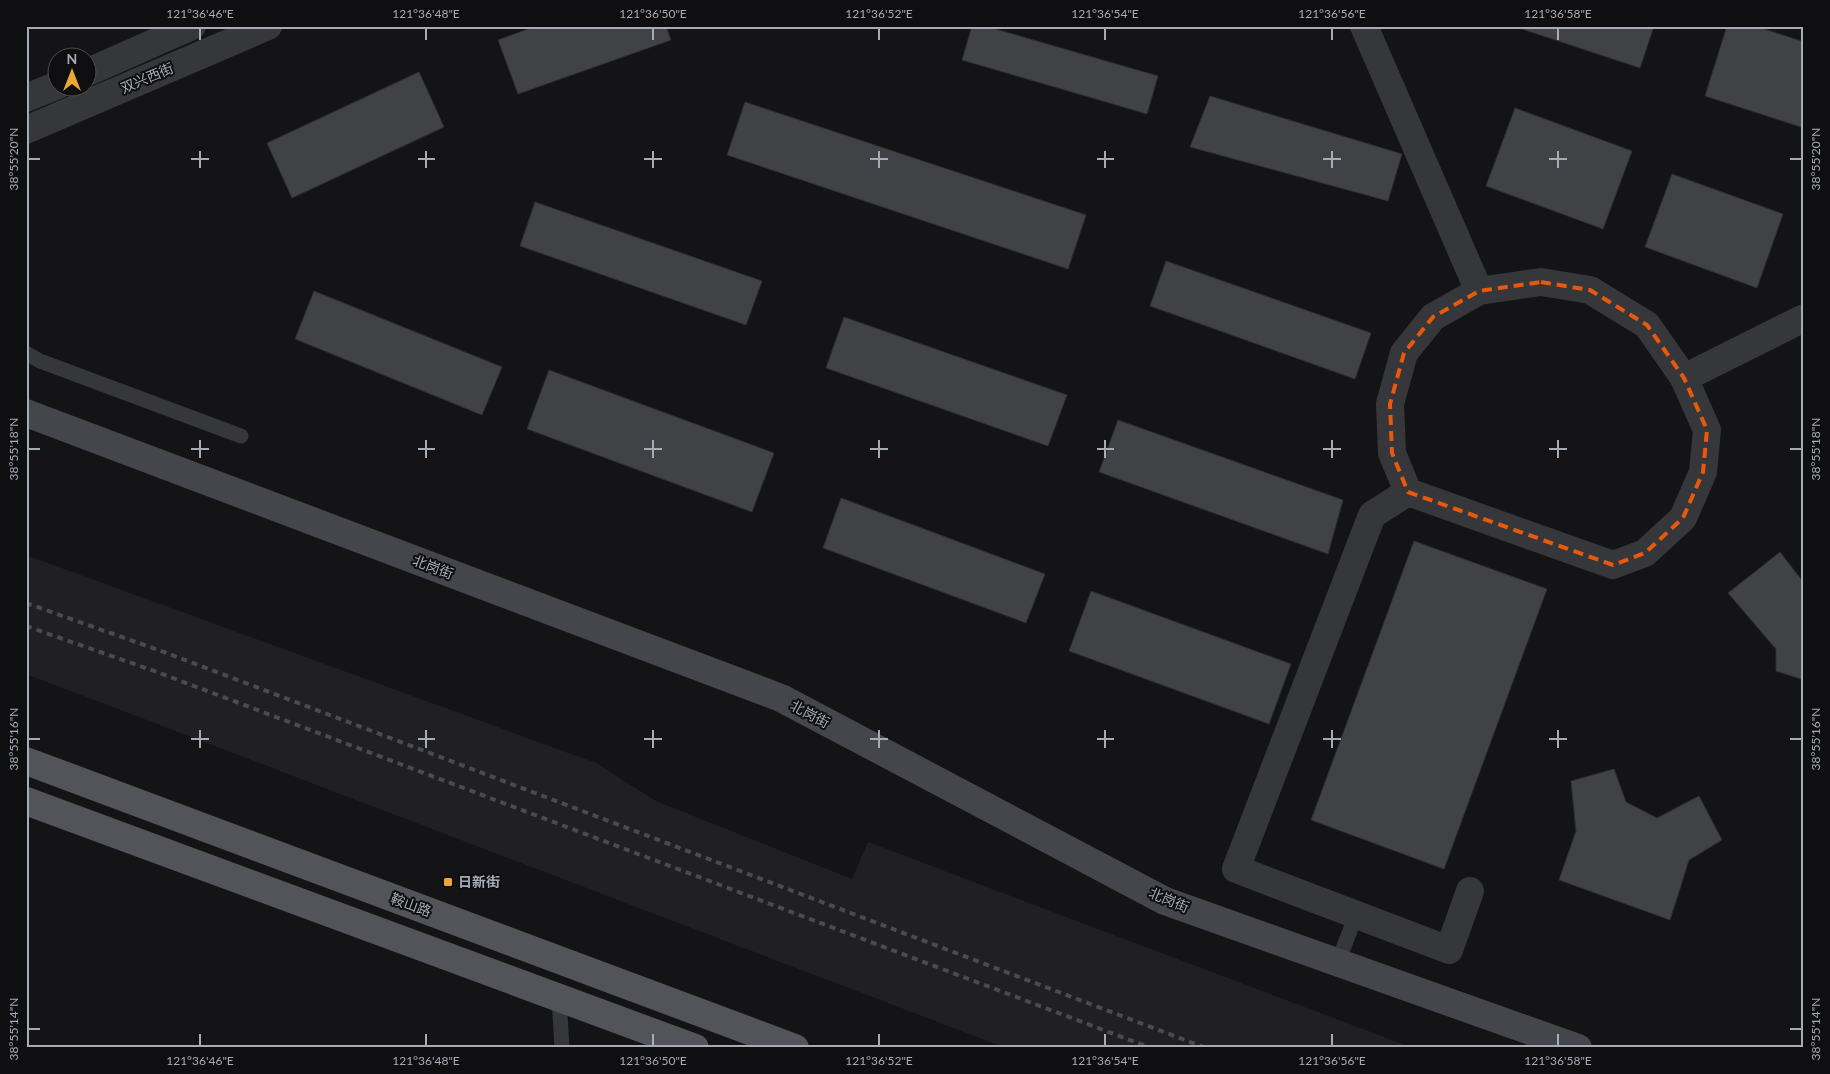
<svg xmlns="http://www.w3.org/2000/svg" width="1830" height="1074" viewBox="0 0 1830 1074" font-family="Lato,'Noto Sans SC',sans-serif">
<rect width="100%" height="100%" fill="#141416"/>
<path fill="#202023" d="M26,555L596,763L656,801L852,879L868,842L1413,1048H1006L26,674Z"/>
<g fill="#404246" stroke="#2e2f32">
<path d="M536,26H666L671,40L518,94L498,40Z"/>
<path d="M972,26H985L1158,76L1147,114L962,60Z"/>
<path d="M1513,26H1654L1640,68Z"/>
<path d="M1727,26H1755L1804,42V128L1705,96Z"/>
<path d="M419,72L444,127L292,198L267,143Z"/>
<path d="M1210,96L1402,154L1388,201L1190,147Z"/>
<path d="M745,102L1086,215L1068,269L727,155Z"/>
<path d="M1515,108L1632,151L1603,229L1486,186Z"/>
<path d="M1672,174L1783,214L1757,288L1645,247Z"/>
<path d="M535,202L762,281L746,325L520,246Z"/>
<path d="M1166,261L1371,333L1355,379L1150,306Z"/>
<path d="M314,291L502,367L482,415L295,339Z"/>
<path d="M844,317L1067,395L1048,446L826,368Z"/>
<path d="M549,370L774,453L752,512L527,429Z"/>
<path d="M1118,420L1343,500L1328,554L1099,472Z"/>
<path d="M841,498L1045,574L1026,623L823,548Z"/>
<path d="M1414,541L1547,589L1444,869L1311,820Z"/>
<path d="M1780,552L1804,583V680L1776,671V649L1728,593Z"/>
<path d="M1091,591L1291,664L1269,724L1069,651Z"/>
<path d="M1614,769L1626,802L1657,818L1699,796L1722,840L1689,860L1670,920L1559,880L1576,831L1571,781Z"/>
</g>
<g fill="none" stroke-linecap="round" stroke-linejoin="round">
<g stroke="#35373b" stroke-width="15">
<path d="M26,353L40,361L241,436"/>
<path d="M1338,962L1356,915"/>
<path d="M559,998L562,1048"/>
</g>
<g stroke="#35373b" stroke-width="28">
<path d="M1364,26L1479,291"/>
<path d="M1541,282L1590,290L1647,325L1684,378L1707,430L1703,472L1683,518L1645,553L1613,565L1408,492L1392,453L1390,404L1404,353L1433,317L1479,291Z"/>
<path d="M1684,378L1804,318"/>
<path d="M1408,492L1372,515L1236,869L1449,950L1470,891"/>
</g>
<g stroke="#35373b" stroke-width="28">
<path d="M88,72L192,26"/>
<path d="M26,98L58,85"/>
<path d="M26,130L268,26"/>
</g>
<path stroke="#44464b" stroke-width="28" d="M26,413L781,698L1165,901L1578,1048"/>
<g stroke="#52545a" stroke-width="28">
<path d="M26,761L795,1048"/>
<path d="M26,801L695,1048"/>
</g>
<g stroke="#494b50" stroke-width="4" stroke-dasharray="6 5" stroke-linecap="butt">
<path d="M26,603L164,652L1206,1048"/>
<path d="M26,626L157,672L1151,1048"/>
</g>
</g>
<path fill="none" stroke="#e8590c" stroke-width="4" stroke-dasharray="10 6" stroke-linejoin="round" d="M1541,282L1590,290L1647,325L1684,378L1707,430L1703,472L1683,518L1645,553L1613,565L1408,492L1392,453L1390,404L1404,353L1433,317L1479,291Z"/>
<path fill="none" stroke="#a6acb6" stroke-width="2" d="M200,28V40M426,28V40M653,28V40M879,28V40M1105,28V40M1332,28V40M1558,28V40M200,151V168M426,151V168M653,151V168M879,151V168M1105,151V168M1332,151V168M1558,151V168M28,159H40M191,159H209M418,159H435M644,159H662M870,159H888M1097,159H1114M1323,159H1341M1549,159H1567M1790,159H1802M200,440V458M426,440V458M653,440V458M879,440V458M1105,440V458M1332,440V458M1558,440V458M28,449H40M191,449H209M418,449H435M644,449H662M870,449H888M1097,449H1114M1323,449H1341M1549,449H1567M1790,449H1802M200,730V748M426,730V748M653,730V748M879,730V748M1105,730V748M1332,730V748M1558,730V748M28,739H40M191,739H209M418,739H435M644,739H662M870,739H888M1097,739H1114M1323,739H1341M1549,739H1567M1790,739H1802M28,1029H40M1790,1029H1802M200,1034V1046M426,1034V1046M653,1034V1046M879,1034V1046M1105,1034V1046M1332,1034V1046M1558,1034V1046"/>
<rect fill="#eca636" stroke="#0f0f11" stroke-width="2" x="443" y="877" width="10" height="10" rx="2.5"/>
<g text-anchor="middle" stroke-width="4" stroke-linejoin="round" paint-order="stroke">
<g font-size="14" fill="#a6acb6" stroke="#0f0f11">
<text transform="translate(147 78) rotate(-23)" y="5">双兴西街</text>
<text transform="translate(433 567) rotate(21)" y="5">北岗街</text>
<text transform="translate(810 714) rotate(28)" y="5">北岗街</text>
<text transform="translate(1169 900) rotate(23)" y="5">北岗街</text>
<text transform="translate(411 905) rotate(20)" y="5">鞍山路</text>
</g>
<g font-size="14" font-weight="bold" fill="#a6acb6" stroke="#0f0f11" text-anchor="start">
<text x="458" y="887">日新街</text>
</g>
</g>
<rect width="1830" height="1074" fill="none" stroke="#0f0f11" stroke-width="55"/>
<g transform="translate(72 72)"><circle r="24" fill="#0f0f11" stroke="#4b4e53"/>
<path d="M0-4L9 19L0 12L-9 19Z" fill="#eca636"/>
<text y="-8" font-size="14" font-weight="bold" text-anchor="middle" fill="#a6acb6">N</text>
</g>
<rect x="28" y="28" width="1774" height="1018" fill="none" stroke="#a6acb6" stroke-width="2"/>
<g font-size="12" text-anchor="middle" fill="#a6acb6">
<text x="200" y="18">121°36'46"E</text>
<text x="426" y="18">121°36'48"E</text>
<text x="653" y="18">121°36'50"E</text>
<text x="879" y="18">121°36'52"E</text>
<text x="1105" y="18">121°36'54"E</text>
<text x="1332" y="18">121°36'56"E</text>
<text x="1558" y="18">121°36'58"E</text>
<text transform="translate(14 159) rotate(-90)" y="4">38°55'20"N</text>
<text transform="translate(1816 159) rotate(-90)" y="4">38°55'20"N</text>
<text transform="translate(14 449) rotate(-90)" y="4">38°55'18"N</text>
<text transform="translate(1816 449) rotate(-90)" y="4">38°55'18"N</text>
<text transform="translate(14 739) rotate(-90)" y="4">38°55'16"N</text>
<text transform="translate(1816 739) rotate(-90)" y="4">38°55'16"N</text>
<text transform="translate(14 1029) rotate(-90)" y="4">38°55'14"N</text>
<text transform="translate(1816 1029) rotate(-90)" y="4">38°55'14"N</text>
<text x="200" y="1065">121°36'46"E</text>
<text x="426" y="1065">121°36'48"E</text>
<text x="653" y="1065">121°36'50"E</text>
<text x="879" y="1065">121°36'52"E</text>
<text x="1105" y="1065">121°36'54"E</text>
<text x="1332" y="1065">121°36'56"E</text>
<text x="1558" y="1065">121°36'58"E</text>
</g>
</svg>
